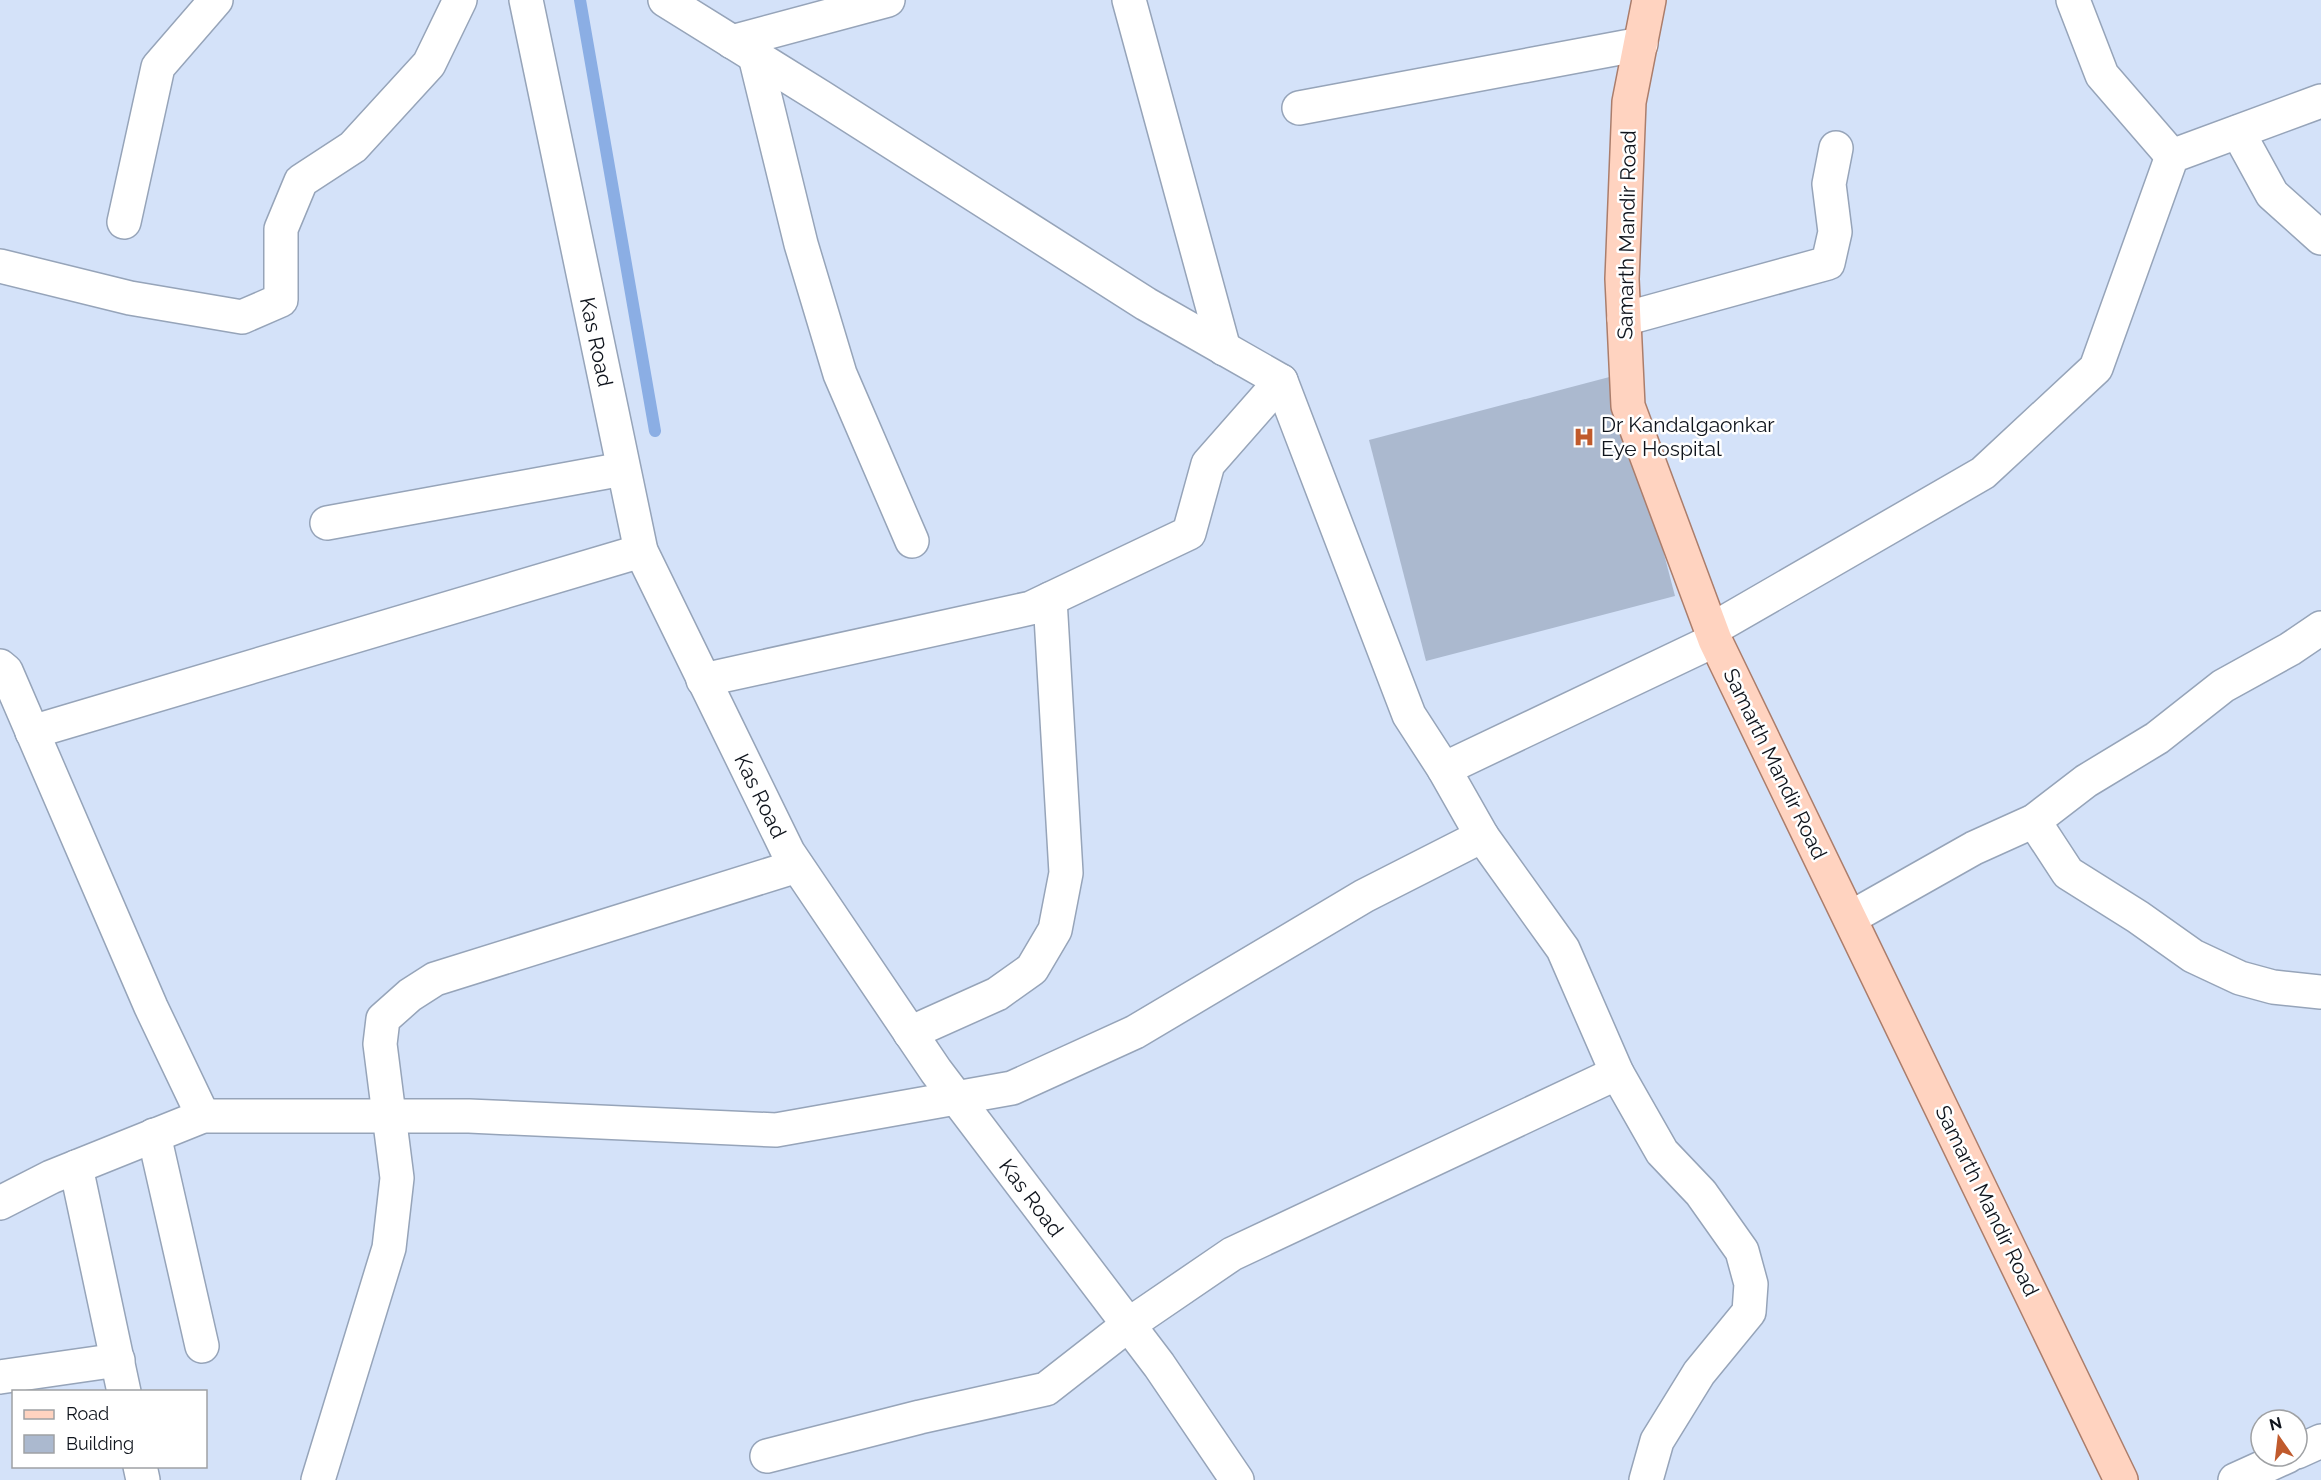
<svg xmlns="http://www.w3.org/2000/svg" width="2321" height="1480" viewBox="0 0 2321 1480" font-family="Raleway,sans-serif">
<rect width="100%" height="100%" fill="#d4e2f9"/>
<g fill="none" stroke-linecap="round" stroke-linejoin="round">
<path stroke="#8baee4" stroke-width="12" d="M580,0L655,431"/>
</g>
<path fill="#abb9cf" d="M1617,375L1675,596L1426,661L1369,440Z"/>
<g fill="none" stroke-linecap="round" stroke-linejoin="round">
<defs>
<g id="minor">
<path d="M526,0L641,551L788,852L936,1071L1159,1365L1237,1480"/>
<path d="M665,0L821,97L1146,304L1281,381L1409,715L1444,769L1715,640"/>
<path d="M1129,0L1224,349"/>
<path d="M2073,0L2102,75L2172,156"/>
<path d="M732,42L888,0"/>
<path d="M755,56L801,244L840,374L912,541"/>
<path d="M1299,108L1641,44"/>
<path d="M2238,132L2272,194L2321,238"/>
<path d="M124,222L158,67L216,0"/>
<path d="M0,266L130,298L242,317L281,300V229L301,181L353,147L429,64L460,0"/>
<path d="M1624,319L1828,263L1835,232L1829,184L1836,148"/>
<path d="M327,523L623,469"/>
<path d="M1711,630L1983,473L2096,368L2172,156L2321,101"/>
<path d="M0,666L6,671L151,1007L203,1116"/>
<path d="M703,680L1031,608L1189,533L1208,464L1281,381"/>
<path d="M32,732L641,551"/>
<path d="M2034,821L2068,873L2138,917L2193,956L2240,978L2273,987L2321,992"/>
<path d="M1482,836L1563,949L1617,1073L1662,1152L1701,1193L1742,1251L1751,1284L1749,1312L1699,1373L1657,1441L1646,1480"/>
<path d="M1850,918L1974,848L2034,821L2086,781L2157,738L2223,686L2290,649L2321,628"/>
<path d="M910,1033L997,994L1032,969L1055,930L1066,873L1050,599"/>
<path d="M154,1135L202,1346"/>
<path d="M76,1167L124,1392"/>
<path d="M0,1203L51,1177L203,1116H469L776,1130L1012,1088L1135,1032L1364,896L1482,836L1444,769"/>
<path d="M0,1377L118,1360"/>
<path d="M2297,1452L2321,1441"/>
<path d="M767,1456L920,1417L1046,1389L1128,1325L1232,1254L1617,1073"/>
<path d="M140,1466L143,1480"/>
<path d="M318,1480L389,1248L397,1178L380,1044L383,1019L410,995L435,979L797,866"/>
<path d="M2235,1480L2288,1456"/>
</g>
<path id="major" d="M1649,0L1629,102L1622,279L1628,406L1715,640L2121,1480"/>
</defs>
<use href="#minor" stroke="#96a4b9" stroke-width="36"/>
<use href="#major" stroke="#ab7d6b" stroke-width="36"/>
<use href="#minor" stroke="#fff" stroke-width="33"/>
<use href="#major" stroke="#ffd3c0" stroke-width="33"/>
</g>
<defs>
<symbol id="hospital-bare" viewBox="-9 -9 18 18"><path d="M-5-5h3v3.5h4V-5h3V5h-3V1.5h-4V5h-3Z" fill="#c05a2c" stroke="#fff" stroke-width="2.5" paint-order="stroke"/></symbol>
</defs>
<g fill-rule="evenodd">
<use href="#hospital-bare" x="1569" y="422" width="30" height="30"/>
</g>
<g text-anchor="middle" stroke-width="5" stroke-linejoin="round" paint-order="stroke">
<g font-size="21" fill="#0f141c" stroke="#fff">
<text transform="translate(1627 235) rotate(-89)" y="7">Samarth Mandir Road</text>
<text transform="translate(596 342) rotate(78)" y="7">Kas Road</text>
<text transform="translate(1775 764) rotate(64)" y="7">Samarth Mandir Road</text>
<text transform="translate(760 796) rotate(64)" y="7">Kas Road</text>
<text transform="translate(1031 1198) rotate(53)" y="7">Kas Road</text>
<text transform="translate(1987 1201) rotate(64)" y="7">Samarth Mandir Road</text>
</g>
<g font-size="21" fill="#0f141c" stroke="#fff" text-anchor="start">
<text x="1601" y="432">Dr Kandalgaonkar<tspan x="1601" dy="24">Eye Hospital</tspan></text>
</g>
</g>
<rect x="12" y="1390" width="195" height="78" fill="#ffffff" stroke="#9fa1a4" stroke-width="1.5"/>
<rect x="24" y="1410" width="30" height="9" fill="#ffd3c0" stroke="#9fa1a4" stroke-width="1.5"/>
<text x="66" y="1420" font-size="18" fill="#0f141c">Road</text>
<rect x="24" y="1435" width="30" height="18" fill="#abb9cf" stroke="#9fa1a4" stroke-width="1.5"/>
<text x="66" y="1450" font-size="18" fill="#0f141c">Building</text>
<g transform="translate(2279 1438) rotate(346)"><circle r="28" fill="#ffffff" stroke="#9fa1a4" stroke-width="1.5"/>
<path d="M0-4.5L10 22L0 15L-10 22Z" fill="#c05a2c"/>
<text y="-9" font-size="16" font-weight="bold" text-anchor="middle" fill="#0f141c">N</text>
</g>
</svg>
